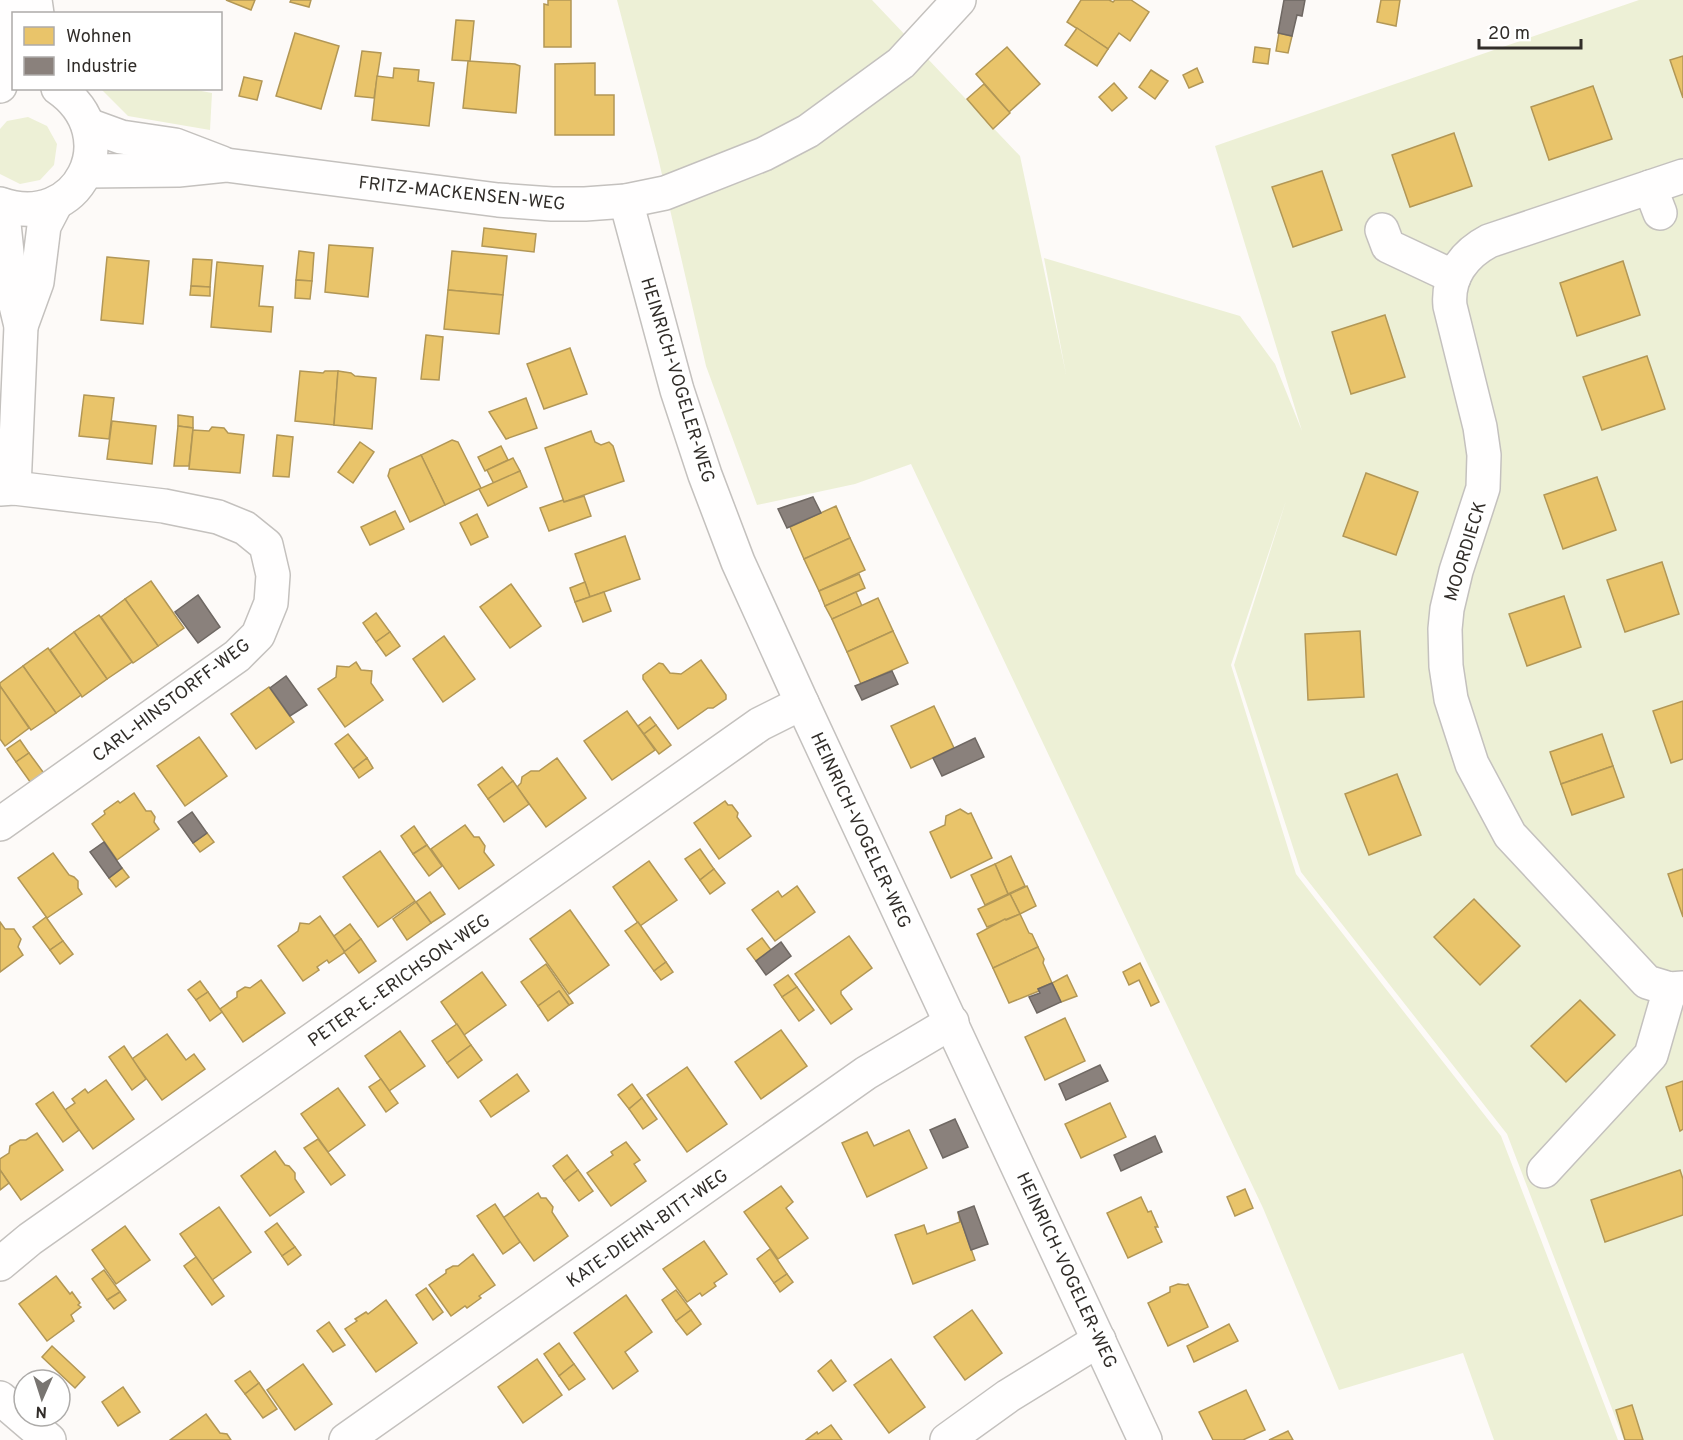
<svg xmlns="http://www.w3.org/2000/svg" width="1683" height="1440" viewBox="0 0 1683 1440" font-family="Overpass,sans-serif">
<rect width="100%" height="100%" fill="#fdfaf8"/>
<g fill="#edf0d6">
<path d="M617,0H872L1020,156L1066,374L1044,258L1240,316L1275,364L1302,431L1215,146L1639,0H1683V1440H1624L1507,1134L1301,872L1234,665L1286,501L1231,665L1296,874L1501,1136L1618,1440H1494L1463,1353L1339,1390L1263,1208L911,464L855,484L757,505L706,366L657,153Z"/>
<path d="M186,88L212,93L210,130L128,116L101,89Z"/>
<path d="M28,117L47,126L57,144L54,165L40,180L20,184L0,174V129L7,121Z"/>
</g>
<g fill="#e9c46a" stroke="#b29756" stroke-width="1.5">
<path d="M226,0H255L251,10Z"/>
<path d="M291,0H311L309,7L290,2Z"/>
<path d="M548,0H571V47H544V4L548,5Z"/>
<path d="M1081,0H1109L1113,2L1115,0H1131L1149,12L1130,41L1119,33L1108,49L1067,22Z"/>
<path d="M1381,0H1400L1396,26L1377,22Z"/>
<path d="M456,20L474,21L470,61L452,60Z"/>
<path d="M1077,28L1108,49L1097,66L1065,45Z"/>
<path d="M295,33L339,46L321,109L276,96Z"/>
<path d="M1279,33L1292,36L1288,53L1276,51Z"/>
<path d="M1007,47L1040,84L1009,112L976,74Z"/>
<path d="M1255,47L1270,49L1268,64L1253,62Z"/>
<path d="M362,51L381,53L374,98L355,96Z"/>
<path d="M1683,56V98L1670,60Z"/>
<path d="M468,61L515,64L520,66L516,113L463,108Z"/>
<path d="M595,63V95H614V135H555V64Z"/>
<path d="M394,68L419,70L418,81L434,83L429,126L372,120L377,76L393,78Z"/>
<path d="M1197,68L1203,82L1189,88L1183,75Z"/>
<path d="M1151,70L1168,81L1155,99L1139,87Z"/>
<path d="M244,77L262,81L257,100L239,96Z"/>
<path d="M1114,83L1127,98L1112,111L1099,97Z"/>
<path d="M984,84L1010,113L993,129L967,99Z"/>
<path d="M1593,86L1612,139L1549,160L1531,107Z"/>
<path d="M1454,133L1472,186L1410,207L1392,155Z"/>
<path d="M1322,171L1342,230L1293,247L1272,187Z"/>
<path d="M484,228L536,234L534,252L482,246Z"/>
<path d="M329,245L373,248L368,297L325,292Z"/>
<path d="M299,251L314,253L312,281L296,280Z"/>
<path d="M452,251L507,256L503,295L448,290Z"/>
<path d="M107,257L149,261L143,324L101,320Z"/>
<path d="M193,259L212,260L210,287L191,286Z"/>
<path d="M1623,261L1640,315L1577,336L1560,283Z"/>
<path d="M217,262L263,266L259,306L273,307L271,332L211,327Z"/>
<path d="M296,280L312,281L310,299L295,298Z"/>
<path d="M191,286L210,287V296L190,295Z"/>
<path d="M448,290L503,295L499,334L444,329Z"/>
<path d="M1385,315L1405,377L1351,394L1332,332Z"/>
<path d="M426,335L443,337L439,380L421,379Z"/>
<path d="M570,348L587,394L544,409L527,364Z"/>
<path d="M1647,356L1665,409L1602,430L1583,377Z"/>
<path d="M300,371L323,373L325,371H338L334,425L295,421Z"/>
<path d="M338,371L351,373L355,376L376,378L372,429L334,425Z"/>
<path d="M84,395L114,398L109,439L79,436Z"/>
<path d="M526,398L537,428L506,439L489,412Z"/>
<path d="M178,415L193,417V428L178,426Z"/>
<path d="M112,421L156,426L152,464L107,459Z"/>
<path d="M178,426L193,428L189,466H174Z"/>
<path d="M212,427L224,428L228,433L244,435L240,473L189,469L193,430L209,431Z"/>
<path d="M591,431L595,442L601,445L609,442L613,446L624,481L564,502L545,448Z"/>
<path d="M277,435L293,437L289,477L273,476Z"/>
<path d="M452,440L458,442L481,488L445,505L421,455Z"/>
<path d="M360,442L374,452L353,483L338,472Z"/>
<path d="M501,446L508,460L485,471L478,457Z"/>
<path d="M421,455L445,505L410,522L388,476L390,469Z"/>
<path d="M513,458L520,471L494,484L487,470Z"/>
<path d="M520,471L527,487L488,506L479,489Z"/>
<path d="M1366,473L1418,492L1396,555L1343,536Z"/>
<path d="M1597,477L1616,530L1563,549L1544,495Z"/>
<path d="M584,496L591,516L549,531L540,508L563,500L564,502Z"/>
<path d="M836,506L850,538L804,559L790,527Z"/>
<path d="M395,511L404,529L370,545L361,527Z"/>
<path d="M477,514L488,537L471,545L460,523Z"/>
<path d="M625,536L640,579L590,597L575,554Z"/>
<path d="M850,538L865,570L819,591L804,559Z"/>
<path d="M1662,562L1679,614L1625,632L1607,580Z"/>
<path d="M859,574L865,588L825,606L819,591Z"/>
<path d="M151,581L184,628L158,646L125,599Z"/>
<path d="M585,582L590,597L575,602L570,588Z"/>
<path d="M511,584L541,626L510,648L480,607Z"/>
<path d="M604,592L611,611L583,622L575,602Z"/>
<path d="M856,592L862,606L832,619L825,606Z"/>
<path d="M1564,596L1581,647L1527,666L1509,614Z"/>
<path d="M878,598L893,631L847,652L832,619Z"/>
<path d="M125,599L158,646L133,663L101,617Z"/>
<path d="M376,613L390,632L376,642L363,623Z"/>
<path d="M99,615L132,662L107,679L74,632Z"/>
<path d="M893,631L908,663L861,684L847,652Z"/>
<path d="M1360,631L1364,697L1308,700L1305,634Z"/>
<path d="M74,632L107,679L82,697L50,650Z"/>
<path d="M390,632L400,646L386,656L376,642Z"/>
<path d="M444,636L475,679L443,702L413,659Z"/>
<path d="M48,648L81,695L56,713L23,666Z"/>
<path d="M701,660L726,695V699L713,708H708L678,729L643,679V675L659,663L663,664L670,673L681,674Z"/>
<path d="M356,662L361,670L372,671L371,683L383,700L345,727L318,689L336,677L337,666L349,667Z"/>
<path d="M23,666L56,713L31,730L0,686V683Z"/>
<path d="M0,686L29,728L5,746L0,739Z"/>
<path d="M269,687L294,722L256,749L231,714Z"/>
<path d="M1683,701V759L1671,763L1653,711Z"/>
<path d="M934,706L954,748L911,768L891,726Z"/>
<path d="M627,711L655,750L612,780L584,741Z"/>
<path d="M650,717L656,725L644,734L638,726Z"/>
<path d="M656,725L671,745L659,754L644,734Z"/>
<path d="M348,734L367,758L353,769L335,744Z"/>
<path d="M1602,734L1613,766L1561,784L1550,752Z"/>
<path d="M199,737L227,776L185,806L157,766Z"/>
<path d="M20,740L29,753L16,762L7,749Z"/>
<path d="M29,753L46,776L33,786L16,762Z"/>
<path d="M367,758L373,768L359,778L353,769Z"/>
<path d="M557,758L586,798L546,827L517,787L521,783L522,777L531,771H539Z"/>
<path d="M1613,766L1624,797L1572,815L1561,784Z"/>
<path d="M502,767L513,781L488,799L478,785Z"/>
<path d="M1397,774L1421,835L1369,855L1345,794Z"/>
<path d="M513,781L529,804L504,822L488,799Z"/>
<path d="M134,793L146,811H151L155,817L154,822L159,829L117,860L92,824L105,814L104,811L118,801L120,803Z"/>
<path d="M725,801L728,805H732L738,813L737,817L751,836L719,859L694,823Z"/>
<path d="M960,809L968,814L971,813L992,858L951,878L930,832L945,825L946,816Z"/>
<path d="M465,825L474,837H479L485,846L484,852L494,865L459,889L431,849Z"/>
<path d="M414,826L427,845L413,854L401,836Z"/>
<path d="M207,833L214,842L200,852L193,843Z"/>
<path d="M427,845L442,866L429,876L413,854Z"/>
<path d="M700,849L714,869L700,880L685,859Z"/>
<path d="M380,851L415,901L378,927L343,877Z"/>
<path d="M53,853L69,875L74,877L78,881V888L82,894L47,918L18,878Z"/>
<path d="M1011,856L1025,886L1008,894L995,864Z"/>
<path d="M649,861L677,900L640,926L613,887Z"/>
<path d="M995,864L1008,894L985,905L971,875Z"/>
<path d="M122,868L129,877L116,887L109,878Z"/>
<path d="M714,869L725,883L710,894L700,880Z"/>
<path d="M1683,869V917L1668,874Z"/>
<path d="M797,886L815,912L775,941L752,910L778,891L782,897Z"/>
<path d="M1027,886L1036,906L1020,914L1010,894Z"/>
<path d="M430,892L445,914L431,923L416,902Z"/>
<path d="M1010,894L1020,914L987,927L978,909Z"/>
<path d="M1474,899L1520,946L1480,985L1434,937Z"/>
<path d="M416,902L431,923L407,940L393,919Z"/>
<path d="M570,910L609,965L569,994L530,939Z"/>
<path d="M1020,914L1029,933L1032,934L1038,947L993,968L977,934L1005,919L1006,920Z"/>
<path d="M320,916L345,952L329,963L327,960L317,967L319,970L303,981L278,946L298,931L300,923L309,924Z"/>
<path d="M46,917L63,941L50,950L33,927Z"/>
<path d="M0,922L5,929H14L21,939L18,947L23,955L0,972Z"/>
<path d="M638,922L666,962L654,971L625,931Z"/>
<path d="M350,924L361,939L345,952L334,936Z"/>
<path d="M849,936L872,968L841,991V994L852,1009L831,1024L795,974Z"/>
<path d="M762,938L771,950L756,961L747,949Z"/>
<path d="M361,939L376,961L359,973L344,952Z"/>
<path d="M63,941L73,954L60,964L50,950Z"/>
<path d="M1038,947L1044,959L1043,963L1052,983L1038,989L1039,991L1009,1003L993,968Z"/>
<path d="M666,962L673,972L661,980L654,971Z"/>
<path d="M1140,963L1159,1002L1151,1006L1139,980L1129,985L1123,972Z"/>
<path d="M546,964L573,1003L569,1005L559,991L538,1006L521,982Z"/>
<path d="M482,972L506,1005L464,1035L441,1002Z"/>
<path d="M788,975L797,987L782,997L774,985Z"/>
<path d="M1067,975L1077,996L1061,1002L1052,983Z"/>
<path d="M261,980L285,1013L243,1042L220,1009L237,997V992L245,987L250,988Z"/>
<path d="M200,981L208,992L196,1000L188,990Z"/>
<path d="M797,987L814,1010L799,1021L782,997Z"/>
<path d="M559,991L569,1005L548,1021L538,1006Z"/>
<path d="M208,992L222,1012L210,1021L196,1000Z"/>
<path d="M1580,1000L1615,1035L1566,1082L1531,1046Z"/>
<path d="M1065,1018L1085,1061L1045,1080L1025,1037Z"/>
<path d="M457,1024L471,1045L447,1063L432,1041Z"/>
<path d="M781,1030L807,1066L761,1099L735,1062Z"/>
<path d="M400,1031L425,1066L389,1091L365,1056Z"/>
<path d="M167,1034L186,1060L194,1054L205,1069L162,1100L132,1059Z"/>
<path d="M471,1045L482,1060L458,1078L447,1063Z"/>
<path d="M124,1046L146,1079L132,1090L109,1057Z"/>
<path d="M687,1067L727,1124L687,1152L647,1095Z"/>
<path d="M517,1074L529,1091L491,1117L480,1101Z"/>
<path d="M381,1079L398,1103L386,1112L369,1087Z"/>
<path d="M106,1080L134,1119L93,1149L65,1110L75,1103L72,1099L85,1089L88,1093Z"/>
<path d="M1683,1081V1129L1680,1131L1666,1087Z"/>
<path d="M632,1084L642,1098L629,1109L618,1095Z"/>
<path d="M338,1088L365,1125L328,1152L301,1114Z"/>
<path d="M53,1092L79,1130L63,1142L36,1104Z"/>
<path d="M642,1098L657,1119L643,1129L629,1109Z"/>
<path d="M1110,1103L1126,1137L1081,1158L1065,1124Z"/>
<path d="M909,1130L927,1168L867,1197L842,1143L867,1132L874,1146Z"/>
<path d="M37,1133L63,1170L21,1200L0,1170V1159L9,1153L10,1146L20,1140H26Z"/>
<path d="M318,1139L345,1175L331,1185L304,1148Z"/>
<path d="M626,1142L640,1160L634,1164L646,1181L611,1206L587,1173L613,1155L611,1152Z"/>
<path d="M275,1151L285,1165L289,1166L295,1173V1179L304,1192L270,1216L241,1176Z"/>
<path d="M567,1155L578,1170L564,1181L553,1166Z"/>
<path d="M0,1170L9,1183L0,1190Z"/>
<path d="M578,1170L593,1191L579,1201L564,1181Z"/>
<path d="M1680,1170L1683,1179V1215L1605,1242L1591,1200Z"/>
<path d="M781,1186L793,1202L786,1208L808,1238L778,1259L744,1212Z"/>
<path d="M1245,1189L1253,1208L1235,1216L1227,1197Z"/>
<path d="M538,1193L541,1198H546L553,1207L552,1212L568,1236L534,1261L503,1218Z"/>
<path d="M1141,1197L1148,1212L1151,1211L1158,1227H1155L1162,1242L1128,1258L1107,1213Z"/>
<path d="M495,1204L520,1242L503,1254L477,1216Z"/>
<path d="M219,1207L251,1252L212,1280L180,1234Z"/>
<path d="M958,1212L975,1260L913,1284L895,1235L924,1225L927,1234L960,1222Z"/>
<path d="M277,1223L295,1247L282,1256L265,1232Z"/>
<path d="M125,1226L150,1260L116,1284L92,1250Z"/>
<path d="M704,1241L727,1274L714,1283L716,1286L702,1296L700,1293L687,1302L663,1269Z"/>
<path d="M295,1247L301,1255L288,1265L282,1256Z"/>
<path d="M770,1249L787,1274L774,1283L757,1259Z"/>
<path d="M473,1254L495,1285L479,1296L481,1298L467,1308L465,1306L451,1316L429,1285L446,1273V1270L453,1266H458Z"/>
<path d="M196,1257L224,1296L212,1305L184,1266Z"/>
<path d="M104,1270L120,1292L107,1300L92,1279Z"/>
<path d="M787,1274L793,1282L780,1292L774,1283Z"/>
<path d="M56,1276L70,1294L72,1292L80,1303L78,1305L81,1307L71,1315L74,1321L47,1341L19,1304Z"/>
<path d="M1178,1284L1186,1285L1188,1284L1208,1327L1168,1346L1148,1303L1170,1292V1287Z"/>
<path d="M426,1288L443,1312L433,1320L416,1295Z"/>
<path d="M676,1290L691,1310L676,1321L662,1300Z"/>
<path d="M120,1292L126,1300L114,1309L107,1300Z"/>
<path d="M626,1295L652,1332L625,1352L638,1371L613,1389L574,1333Z"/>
<path d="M386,1300L417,1343L376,1372L345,1329L357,1321L355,1319L366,1312L368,1314Z"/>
<path d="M691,1310L701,1324L687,1335L676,1321Z"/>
<path d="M972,1310L1002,1353L965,1380L934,1337Z"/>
<path d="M329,1322L345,1345L333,1352L317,1331Z"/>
<path d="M1229,1324L1238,1341L1194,1362L1187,1346Z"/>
<path d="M559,1343L574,1364L559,1376L544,1354Z"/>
<path d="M52,1346L85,1377L75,1388L42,1357Z"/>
<path d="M537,1359L562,1395L523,1423L498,1387Z"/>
<path d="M891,1359L925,1407L889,1433L854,1385Z"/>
<path d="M831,1360L846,1381L833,1391L818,1371Z"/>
<path d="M303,1364L332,1404L295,1430L267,1390Z"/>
<path d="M574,1364L585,1379L569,1390L559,1376Z"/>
<path d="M250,1371L259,1383L245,1394L235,1381Z"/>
<path d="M259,1383L277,1409L263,1418L245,1394Z"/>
<path d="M123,1387L140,1412L118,1426L102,1402Z"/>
<path d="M1246,1390L1265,1430L1243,1440H1213L1199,1412Z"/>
<path d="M1632,1405L1643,1440H1625L1616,1410Z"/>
<path d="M206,1414L220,1433L227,1434L231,1440H170Z"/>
<path d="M831,1425L842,1440H806L817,1432L818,1434Z"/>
<path d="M1288,1431L1293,1440H1269Z"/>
</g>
<g fill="#8a817c" stroke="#6f6863" stroke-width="1.5">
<path d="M1284,0H1305L1302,16L1297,15L1292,36L1278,33Z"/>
<path d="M813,497L821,513L787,528L778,509Z"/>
<path d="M198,595L220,627L198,643L175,612Z"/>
<path d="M892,671L898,684L862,700L855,686Z"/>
<path d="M286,676L307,705L290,716L270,688Z"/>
<path d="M975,738L984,757L942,776L933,758Z"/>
<path d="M192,812L207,833L193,843L178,822Z"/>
<path d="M104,842L122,868L109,878L90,852Z"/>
<path d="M781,942L791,956L766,975L756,961Z"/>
<path d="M1052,983L1061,1002L1037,1013L1029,997L1040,993L1038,989Z"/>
<path d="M1100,1065L1108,1081L1066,1100L1059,1084Z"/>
<path d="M955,1119L968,1147L943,1158L930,1130Z"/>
<path d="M1155,1136L1162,1152L1121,1171L1114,1155Z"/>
<path d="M974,1206L988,1244L971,1250L958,1212Z"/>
</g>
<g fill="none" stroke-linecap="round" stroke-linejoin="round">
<defs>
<g id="minor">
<path d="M35,0L37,14"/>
<path d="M0,86L11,0"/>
<path d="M88,125L121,137L175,145L222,163"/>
<path d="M87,171L178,170L226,165L498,200L552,204H585L626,201L665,193L764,154L808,131L901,63L959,0"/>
<path d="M1683,176L1489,241C1464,254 1447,277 1450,306L1480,427L1484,455L1483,488L1456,571L1447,609L1445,629L1446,666L1451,699L1472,764L1510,835L1647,982L1670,989L1683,988"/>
<path d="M1650,187L1660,213"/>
<path d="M626,201L677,390L705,475L738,562L802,703L1145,1440"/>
<path d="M0,204C78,232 127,136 58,88"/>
<path d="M2,205L10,281L21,326L14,488"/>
<path d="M1382,230L1388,246L1454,277"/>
<path d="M21,326L37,282L44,226L56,203"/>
<path d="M0,489L14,488L164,506L218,517L245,528L266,545L273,575L271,603L258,635L237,656L0,824"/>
<path d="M1544,1171L1651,1055L1670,989"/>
<path d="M0,1264L30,1239L760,724L802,703"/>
<path d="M0,1398L49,1440"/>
<path d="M346,1440L866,1073L952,1022"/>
<path d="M947,1440L1008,1396L1099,1340"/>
</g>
</defs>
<use href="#minor" stroke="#c4c1be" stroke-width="36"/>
<use href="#minor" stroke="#fffefe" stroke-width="33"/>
</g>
<g text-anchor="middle" stroke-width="6" stroke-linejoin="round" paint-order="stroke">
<g font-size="18" fill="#312d29" stroke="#fff">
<text transform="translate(462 193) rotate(6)" y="6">FRITZ-MACKENSEN-WEG</text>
<text transform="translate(678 380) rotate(73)" y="6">HEINRICH-VOGELER-WEG</text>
<text transform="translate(1465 551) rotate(-73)" y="6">MOORDIECK</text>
<text transform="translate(171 700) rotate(-37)" y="6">CARL-HINSTORFF-WEG</text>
<text transform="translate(861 830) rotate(65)" y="6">HEINRICH-VOGELER-WEG</text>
<text transform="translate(399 980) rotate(-35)" y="6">PETER-E.-ERICHSON-WEG</text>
<text transform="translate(647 1228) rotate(-35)" y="6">KATE-DIEHN-BITT-WEG</text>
<text transform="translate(1067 1270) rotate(65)" y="6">HEINRICH-VOGELER-WEG</text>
</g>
</g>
<rect x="12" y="12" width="210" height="78" fill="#ffffff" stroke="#adaba9" stroke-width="1.5"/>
<rect x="24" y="27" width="30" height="18" fill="#e9c46a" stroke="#adaba9" stroke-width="1.5"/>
<text x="66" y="42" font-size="18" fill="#312d29">Wohnen</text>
<rect x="24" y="57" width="30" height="18" fill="#8a817c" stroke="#adaba9" stroke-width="1.5"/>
<text x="66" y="72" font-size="18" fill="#312d29">Industrie</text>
<g transform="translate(42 1398) rotate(183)"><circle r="28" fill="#ffffff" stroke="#adaba9" stroke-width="1.5"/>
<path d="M0-4.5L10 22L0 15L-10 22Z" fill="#787571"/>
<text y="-9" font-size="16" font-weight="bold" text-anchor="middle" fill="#312d29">N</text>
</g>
<path d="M1479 39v9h102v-9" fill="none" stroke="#312d29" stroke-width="3"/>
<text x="1488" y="39" font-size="18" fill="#312d29" stroke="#ffffff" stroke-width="4.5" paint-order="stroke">20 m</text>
</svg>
